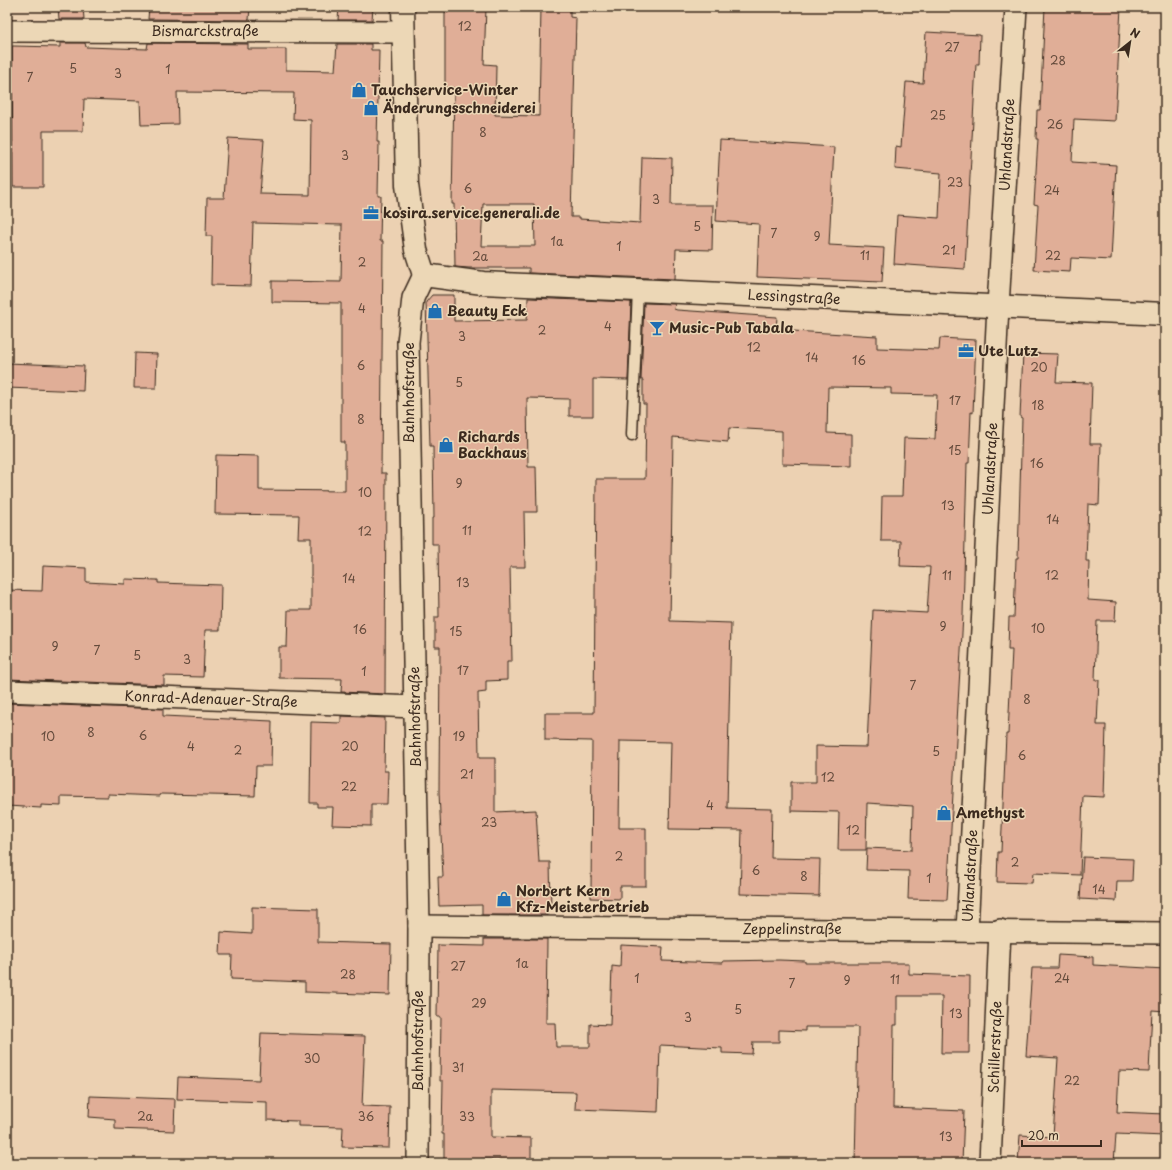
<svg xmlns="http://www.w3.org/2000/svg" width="1172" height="1170" viewBox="0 0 1172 1170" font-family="'Playpen Sans',sans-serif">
<rect width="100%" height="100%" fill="#ecd1b2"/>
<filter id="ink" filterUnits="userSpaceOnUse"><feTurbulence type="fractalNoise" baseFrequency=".025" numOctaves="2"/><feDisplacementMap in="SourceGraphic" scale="8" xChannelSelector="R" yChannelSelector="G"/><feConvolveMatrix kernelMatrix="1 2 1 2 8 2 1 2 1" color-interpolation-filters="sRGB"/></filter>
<g filter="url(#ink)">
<g fill="#e0ae97" stroke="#3b2a1e" fill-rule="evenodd">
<path d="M58,7H83L84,19H59Z"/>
<path d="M149,7H250L249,20L148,19Z"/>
<path d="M339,7H373L372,20H338Z"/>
<path d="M448,7H486L484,64L496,65L495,115L539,116L541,7H570V17L576,18L571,217H580V219L640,223L642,157L672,158L671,205H713L712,250L676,249L675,279L529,273V268H469L455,267L454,204H452L454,88H445V12L448,13ZM483,204H534L535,246H481Z"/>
<path d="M1045,7H1121L1115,121L1074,119L1072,162L1116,165L1111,260L1071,258L1070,272L1034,270L1038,205L1034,204L1038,139H1036L1037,110H1040Z"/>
<path d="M926,32L980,35L979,64H976L965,269L894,264L897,215L939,218L941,173L895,169L896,146L901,147L906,82L923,83Z"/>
<path d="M60,43H85L86,47L147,49L148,43L248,44V49H286V70L335,71L337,44H371V50H379L377,142H379L378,196H381L380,241H383L381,473H386L385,694L341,692L342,679L279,678V647H287L288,610H311V538H298L299,515L215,514L216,455L259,456V490L345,491V442H341V303L272,302V281L341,282L342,225L253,223L251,286L211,285L212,236H206L207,198H224L228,138L264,140L260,194L310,195L311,120L293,119L294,93L177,92L178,124L141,125L140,101L84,99L83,131H43V187H13L12,46L60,47Z"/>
<path d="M720,140L834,147L829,245L884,248L882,282L757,277L759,224L716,221Z"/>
<path d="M432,295H454V321L527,320L528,298L631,302L628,380L593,379V416H569V399L527,398L528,467H536L537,512H524L525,567H510L512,661H507V680L486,681V692L478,693L479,758H495V812L536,810L539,862H550L551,909L547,910V915H482V905L439,906L438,877H443L439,792L440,647H435V617H439L438,544H432V518H434L433,446H430L426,302Z"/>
<path d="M644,303L675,304L674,309L677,310L777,317L776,330L877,336V348L939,350L940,338L976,340L973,413L971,412L969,463H967L963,615L947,900L908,899L909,871L866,870L867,848L912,850L913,806L867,803L866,850H838L839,812L791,811V782H816V746L867,747L873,610L927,613L930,567L900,566L901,541H881L882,496H902L904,438L935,439L937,395L891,394V388L828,387L827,433L851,434V466L782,464V431L729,428L728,442L673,437L670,621L731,623L727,808L772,809L771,858L820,859L819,896L740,894L742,830L669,829L671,742L620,741L619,828H646V886H620V899L591,898L592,741L545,740V713H594L596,479H645L646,404H643V380H641Z"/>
<path d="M135,353L157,354L156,388H134Z"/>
<path d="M1023,353L1058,354L1056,382L1092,383L1090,444H1101L1099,505L1088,504L1086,561H1089L1088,600L1116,602L1115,621H1097L1095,680H1099L1097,725H1106L1104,797L1083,796L1080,875L1033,873L1032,883L997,882L998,852H1001L1006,734H1008L1012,650H1008L1009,617H1014L1016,558H1018L1022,418L1020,417Z"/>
<path d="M7,363L84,366L83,391L7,388Z"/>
<path d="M43,566L86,568V582L125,584V579L158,580V583L221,585L220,630H205L203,677L164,676V685L7,679V590L42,591Z"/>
<path d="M7,703L163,709V716L272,721L271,766H256L255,796L161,794L160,796L108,794V797L61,796V806L41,805V808L7,806Z"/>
<path d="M341,716L385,718L384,771H388L387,804H371V826L332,825L333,807H317V803H310L311,722L341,723Z"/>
<path d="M1083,857L1133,859L1132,881H1117L1116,901L1080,899Z"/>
<path d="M252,907L318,909V942L391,944L390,995L305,992V982L231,979L232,955H220L221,932L252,934Z"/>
<path d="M484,939H547L546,1023H555L556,1047H590V1024L610,1025L612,966L620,967L621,945L663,947L662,961L723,963V961L779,960L805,961V963H909V974L970,976L969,1053H941L942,996H897V1025H894L893,1108L964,1111L962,1163H855L858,1027H805V1031L779,1030V1042H753L752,1054L722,1053V1048L660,1045L658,1112L575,1109L576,1092L491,1090V1137L531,1138V1161L481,1159V1163H444V1134H442L443,1081H440L441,1017H437L438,945L484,946Z"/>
<path d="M1058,955L1093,957V965L1165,969V1011L1152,1010L1149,1072L1119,1071L1117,1112L1165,1114V1136L1116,1134L1114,1163H1018L1020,1135L1053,1137L1058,1058L1026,1056L1032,968H1057Z"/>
<path d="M261,1033L365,1036L362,1106L390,1107L389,1148L342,1147L343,1127L298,1126V1121L267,1120V1102L177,1099L178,1077L259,1080Z"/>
<path d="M90,1096L175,1099L174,1131L115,1129V1119L89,1117Z"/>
</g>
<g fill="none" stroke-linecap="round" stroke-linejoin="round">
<defs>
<path id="lane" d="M632,435L638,289"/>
<g id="street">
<path d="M7,31L403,32"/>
<path d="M7,691L415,707"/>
<path d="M419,926L1165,933"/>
<path d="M967,931L998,306L1016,7"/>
<path d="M418,1163L419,926L408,342L413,298L424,275"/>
<path d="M990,1163L1000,930"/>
</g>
<path id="secondary" d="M403,7L407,185L416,250L424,275L483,283L1165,314"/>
</defs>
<use href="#lane" stroke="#3b2a1e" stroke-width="13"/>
<use href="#street" stroke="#3b2a1e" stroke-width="24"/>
<use href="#secondary" stroke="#3b2a1e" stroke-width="25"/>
<use href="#lane" stroke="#ecd7b6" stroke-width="10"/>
<use href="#street" stroke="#ecd7b6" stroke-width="21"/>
<use href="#secondary" stroke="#ecd7b6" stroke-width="22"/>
</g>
</g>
<defs>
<symbol id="shop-bare" viewBox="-9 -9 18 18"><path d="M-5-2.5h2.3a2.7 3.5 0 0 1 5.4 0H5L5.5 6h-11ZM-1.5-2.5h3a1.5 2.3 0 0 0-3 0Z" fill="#1f6fb2" stroke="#ecd7b6" stroke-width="2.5" paint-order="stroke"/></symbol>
<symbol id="office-bare" viewBox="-9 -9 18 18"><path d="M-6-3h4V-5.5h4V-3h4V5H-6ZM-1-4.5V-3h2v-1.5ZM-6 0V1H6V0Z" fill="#1f6fb2" stroke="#ecd7b6" stroke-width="2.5" paint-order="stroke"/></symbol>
<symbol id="bar-bare" viewBox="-9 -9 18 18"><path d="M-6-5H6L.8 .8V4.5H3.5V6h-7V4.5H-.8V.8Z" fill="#1f6fb2" stroke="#ecd7b6" stroke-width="2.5" paint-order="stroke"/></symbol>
</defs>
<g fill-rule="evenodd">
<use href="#shop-bare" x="348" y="79" width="22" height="22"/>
<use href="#shop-bare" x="360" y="97" width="22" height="22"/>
<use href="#office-bare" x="360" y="202" width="22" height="22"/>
<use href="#shop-bare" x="424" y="300" width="22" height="22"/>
<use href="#bar-bare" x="646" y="317" width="22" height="22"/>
<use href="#office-bare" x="955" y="340" width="22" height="22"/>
<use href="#shop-bare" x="435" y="434" width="22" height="22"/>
<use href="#shop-bare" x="933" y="802" width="22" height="22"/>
<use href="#shop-bare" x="493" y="888" width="22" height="22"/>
</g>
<g text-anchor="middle" stroke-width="3" stroke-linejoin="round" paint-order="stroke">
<g font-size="12" fill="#644b3c">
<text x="465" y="31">12</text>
<text x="952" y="52">27</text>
<text x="1058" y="65">28</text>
<text x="73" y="73">5</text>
<text x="168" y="74">1</text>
<text x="118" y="78">3</text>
<text x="30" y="82">7</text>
<text x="938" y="120">25</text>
<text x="1055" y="129">26</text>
<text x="483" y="137">8</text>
<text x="345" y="160">3</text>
<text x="955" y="187">23</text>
<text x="468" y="193">6</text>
<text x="1052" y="195">24</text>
<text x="656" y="204">3</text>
<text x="697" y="231">5</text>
<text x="774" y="238">7</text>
<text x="817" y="241">9</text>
<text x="557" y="246">1a</text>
<text x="619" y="251">1</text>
<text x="949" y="255">21</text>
<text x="865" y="260">11</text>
<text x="1053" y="260">22</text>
<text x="480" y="261">2a</text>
<text x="362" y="267">2</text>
<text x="362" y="313">4</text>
<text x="608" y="331">4</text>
<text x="542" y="335">2</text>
<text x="462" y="341">3</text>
<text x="754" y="352">12</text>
<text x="812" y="362">14</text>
<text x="859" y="365">16</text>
<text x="361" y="370">6</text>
<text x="1039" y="372">20</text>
<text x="459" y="387">5</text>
<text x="955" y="405">17</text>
<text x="1038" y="410">18</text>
<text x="361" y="424">8</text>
<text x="955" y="455">15</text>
<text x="1037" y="468">16</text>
<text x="459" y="488">9</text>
<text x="365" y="497">10</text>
<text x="948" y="510">13</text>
<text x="1053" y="524">14</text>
<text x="467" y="535">11</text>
<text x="365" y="536">12</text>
<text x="947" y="580">11</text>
<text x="1052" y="580">12</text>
<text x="349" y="583">14</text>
<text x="463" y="587">13</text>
<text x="943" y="631">9</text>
<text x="1038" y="633">10</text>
<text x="360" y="634">16</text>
<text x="456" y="636">15</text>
<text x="55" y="651">9</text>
<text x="97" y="655">7</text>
<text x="137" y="660">5</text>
<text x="187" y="664">3</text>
<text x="463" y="675">17</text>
<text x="364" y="676">1</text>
<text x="913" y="690">7</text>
<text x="1027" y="704">8</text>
<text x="91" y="737">8</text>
<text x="143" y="740">6</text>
<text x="48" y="741">10</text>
<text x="459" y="741">19</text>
<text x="191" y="751">4</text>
<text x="350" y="751">20</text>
<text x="238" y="755">2</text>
<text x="936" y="756">5</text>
<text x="1022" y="760">6</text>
<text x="467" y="779">21</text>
<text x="828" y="782">12</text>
<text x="349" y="791">22</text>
<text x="710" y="810">4</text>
<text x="489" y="827">23</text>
<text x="853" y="835">12</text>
<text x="619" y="861">2</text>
<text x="1015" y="867">2</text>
<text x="756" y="875">6</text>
<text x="804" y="881">8</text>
<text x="929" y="883">1</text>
<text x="1099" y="894">14</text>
<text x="522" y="968">1a</text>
<text x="458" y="971">27</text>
<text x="348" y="979">28</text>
<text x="637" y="983">1</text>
<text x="1062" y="983">24</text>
<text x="895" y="984">11</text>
<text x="847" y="985">9</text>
<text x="792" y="988">7</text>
<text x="479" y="1008">29</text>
<text x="738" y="1014">5</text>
<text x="956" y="1018">13</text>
<text x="688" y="1022">3</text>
<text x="312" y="1063">30</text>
<text x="458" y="1072">31</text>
<text x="1072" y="1085">22</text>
<text x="145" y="1121">2a</text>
<text x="366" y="1121">36</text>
<text x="467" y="1121">33</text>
<text x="946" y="1141">13</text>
</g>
<g font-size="14" fill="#3b2a1e" stroke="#ecd7b6">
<text x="205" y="36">Bismarckstraße</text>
<text transform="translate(1007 145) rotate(-87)" y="5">Uhlandstraße</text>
<text transform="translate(794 297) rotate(3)" y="5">Lessingstraße</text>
<text transform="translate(409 393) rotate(-90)" y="5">Bahnhofstraße</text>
<text transform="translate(990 469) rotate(-87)" y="5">Uhlandstraße</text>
<text transform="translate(211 699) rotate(2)" y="5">Konrad-Adenauer-Straße</text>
<text transform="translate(415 717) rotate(-91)" y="5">Bahnhofstraße</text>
<text transform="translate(970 876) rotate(-87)" y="5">Uhlandstraße</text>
<text x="792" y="934">Zeppelinstraße</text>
<text transform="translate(418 1041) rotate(-90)" y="5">Bahnhofstraße</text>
<text transform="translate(995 1047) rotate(-88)" y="5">Schillerstraße</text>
</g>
<g font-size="14" font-weight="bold" fill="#3b2a1e" stroke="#ecd7b6" text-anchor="start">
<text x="371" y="95">Tauchservice-Winter</text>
<text x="383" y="113">Änderungsschneiderei</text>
<text x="383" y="218">kosira.service.generali.de</text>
<text x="447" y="316">Beauty Eck</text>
<text x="669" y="333">Music-Pub Tabala</text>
<text x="978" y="356">Ute Lutz</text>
<text x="458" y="442">Richards<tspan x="458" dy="16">Backhaus</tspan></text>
<text x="956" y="818">Amethyst</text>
<text x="516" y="896">Norbert Kern<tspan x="516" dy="16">Kfz-Meisterbetrieb</tspan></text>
</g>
</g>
<rect width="1172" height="1170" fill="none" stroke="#ecd7b6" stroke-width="24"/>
<rect x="12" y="12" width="1148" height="1146" fill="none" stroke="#3b2a1e" stroke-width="1.5" filter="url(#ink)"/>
<g transform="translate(1130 42) rotate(30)" stroke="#ecd7b6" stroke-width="3" paint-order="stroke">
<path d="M0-3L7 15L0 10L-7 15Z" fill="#3b2a1e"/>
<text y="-6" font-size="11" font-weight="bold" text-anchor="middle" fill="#3b2a1e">N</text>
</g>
<path d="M1022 1140v6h79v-6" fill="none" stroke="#3b2a1e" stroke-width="2"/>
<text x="1028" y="1140" font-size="12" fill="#3b2a1e" stroke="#ecd7b6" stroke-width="3" paint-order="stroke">20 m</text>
</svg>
